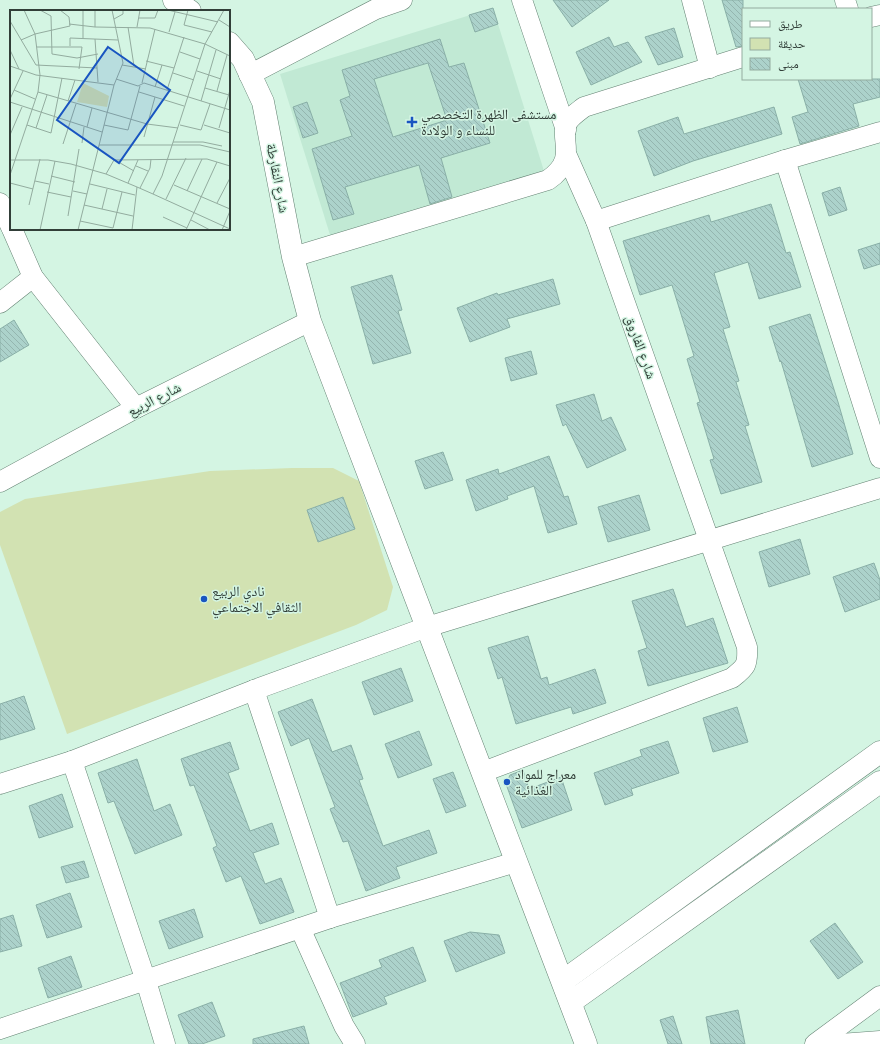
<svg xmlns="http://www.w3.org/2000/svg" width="880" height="1044" viewBox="0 0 880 1044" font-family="'IBM Plex Sans','Noto Naskh Arabic',sans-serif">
<defs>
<pattern id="building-back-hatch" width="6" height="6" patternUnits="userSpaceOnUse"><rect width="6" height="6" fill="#acd2cb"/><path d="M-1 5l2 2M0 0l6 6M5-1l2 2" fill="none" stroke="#94b5af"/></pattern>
</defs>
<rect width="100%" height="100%" fill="#d4f5e3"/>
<path fill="#c1e9d4" d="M493,8L544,171L331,238L280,74Z"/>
<path fill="#d2e2b2" d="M292,468H333L359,481L393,587L387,610L356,625L67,734L0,545V512L25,499L210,471Z"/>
<g fill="url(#building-back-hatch)" stroke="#89afa7" fill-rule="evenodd">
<path d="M553,0H609L572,27Z"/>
<path d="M722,0H743V46L736,47Z"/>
<path d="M493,8L498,24L475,32L469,15Z"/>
<path d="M674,28L683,57L658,65L645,37Z"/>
<path d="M609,37L614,47L628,42L642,62L591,85L576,52Z"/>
<path d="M440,39L449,67L464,63L490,143L441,158L452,197L430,204L419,165L345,187L354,214L333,220L312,149L352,136L340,100L350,96L342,70ZM428,63L447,120L393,137L374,79Z"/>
<path d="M798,79H880V97L853,104L859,126L800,144L792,117L808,112Z"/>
<path d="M307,102L318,133L303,138L293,107Z"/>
<path d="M774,107L782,134L693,161L654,176L638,131L678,117L684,134Z"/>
<path d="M840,187L847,210L829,216L822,193Z"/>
<path d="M771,204L786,253L790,252L801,287L759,299L748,262L714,273L730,327L723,329L739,381L736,382L749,425L745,426L762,482L721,494L710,460L714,459L697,403L700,402L687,359L694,356L672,285L640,295L623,241L709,215L711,222Z"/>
<path d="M880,243V264L864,269L858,250Z"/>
<path d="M392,275L402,310L398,311L411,353L373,364L351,287Z"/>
<path d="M553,279L560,304L507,319L510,327L470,342L457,308L497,293L498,295Z"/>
<path d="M810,314L838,402L853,454L812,467L781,361L780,362L769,327Z"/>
<path d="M14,320L29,345L0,362V329Z"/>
<path d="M531,351L537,374L511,381L505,358Z"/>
<path d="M594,394L602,421L611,417L626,450L587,468L566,424L563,426L556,405Z"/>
<path d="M443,452L453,480L425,489L415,461Z"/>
<path d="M549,456L564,497L568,496L577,524L548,533L534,486L507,496L508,499L476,511L466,480L498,469L499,474Z"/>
<path d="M639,495L650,530L608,542L598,507Z"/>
<path d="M343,497L355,529L318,542L307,510Z"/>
<path d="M800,539L810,574L769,587L759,552Z"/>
<path d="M874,563L880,580V599L845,612L833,577Z"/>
<path d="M673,589L686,627L713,618L728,663L648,686L638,651L647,648L632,601Z"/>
<path d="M528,636L541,679L547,677L549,685L595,669L606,703L573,714L571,707L516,724L502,677L498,679L488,648Z"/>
<path d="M401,668L413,701L374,715L362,682Z"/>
<path d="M24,696L35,729L0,740V704Z"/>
<path d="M312,699L332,752L351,745L363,779L359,780L383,846L429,830L437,853L396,867L400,878L366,891L348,841L343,842L330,809L335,807L309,738L291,746L278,712Z"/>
<path d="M737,707L748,742L713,752L703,718Z"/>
<path d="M419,731L432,765L398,778L385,744Z"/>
<path d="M668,741L679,773L631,789L633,795L605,805L594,773L642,756L640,750Z"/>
<path d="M230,742L239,769L228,773L250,831L272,823L279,844L253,853L265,884L281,878L294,912L260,924L241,876L226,882L213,848L217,846L194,785L190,786L181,759Z"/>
<path d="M137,759L154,811L170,804L182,835L135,854L114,801L108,803L98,773Z"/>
<path d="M523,770L529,789L561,777L572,810L522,828L506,784L510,775Z"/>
<path d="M453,772L466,806L446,813L433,779Z"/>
<path d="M62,794L73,827L39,838L29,806Z"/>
<path d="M84,861L89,877L66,883L61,867Z"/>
<path d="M70,893L82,927L47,938L36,905Z"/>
<path d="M194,909L203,937L169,949L159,921Z"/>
<path d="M13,915L22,946L0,952V919Z"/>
<path d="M835,923L863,962L838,979L810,941Z"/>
<path d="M470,932L499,935L505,953L456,972L444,941Z"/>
<path d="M413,947L426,981L384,997L387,1004L353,1017L340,983L382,967L379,960Z"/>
<path d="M71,956L82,987L48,998L38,968Z"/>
<path d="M212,1002L225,1036L202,1044H189L178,1015Z"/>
<path d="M738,1010L745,1044H711L706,1017Z"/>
<path d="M673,1016L682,1044H668L660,1020Z"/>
<path d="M304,1026L309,1044H253V1039Z"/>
</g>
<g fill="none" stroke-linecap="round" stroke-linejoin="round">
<defs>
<g id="minor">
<path d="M522,0L566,130"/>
<path d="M692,0L710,68"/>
<path d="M845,0L848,9"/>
<path d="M871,17L880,15"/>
<path d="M249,75L376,9L402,0"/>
<path d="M785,160L880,458"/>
<path d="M0,203L11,227"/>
<path d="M596,221L785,160L880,132"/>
<path d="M12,229L33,277L136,408"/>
<path d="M293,257L548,180C581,157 556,138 569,120C573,115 579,111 584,107L743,57"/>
<path d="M0,303L33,277"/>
<path d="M0,482L136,408L310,321"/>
<path d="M254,690L330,918"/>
<path d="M72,761L146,981L165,1044"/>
<path d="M483,772L732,678C746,667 748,665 747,647L596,221L567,156"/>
<path d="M0,784L72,761L254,690L427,627L880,488"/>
<path d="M300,928L344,1026L355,1044"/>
<path d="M0,1029L330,918L516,862"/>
<path d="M815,1044L880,996"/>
<path d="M840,1044L880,1041"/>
</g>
<g id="major">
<path d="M174,0L190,11"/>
<path d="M229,43L243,59L263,102L293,257L310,321L586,1044"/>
<path d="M563,981L880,752"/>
<path d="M571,1002L880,782"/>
</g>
</defs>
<use href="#minor" stroke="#648273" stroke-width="21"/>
<use href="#major" stroke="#648273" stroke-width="23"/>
<use href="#minor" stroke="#fff" stroke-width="20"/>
<use href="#major" stroke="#fff" stroke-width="22"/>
</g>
<g fill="#1955c1" stroke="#d4f5e3" stroke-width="1.5">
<path d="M410 116h4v4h4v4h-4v4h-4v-4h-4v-4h4z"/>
<circle cx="204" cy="599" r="4"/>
<circle cx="507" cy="782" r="4"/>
</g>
<g text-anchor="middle" stroke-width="3" stroke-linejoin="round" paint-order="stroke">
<g font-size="14" fill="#313e38" stroke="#d4f5e3" text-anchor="start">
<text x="421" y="119">مستشفى الظهرة التخصصي<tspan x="421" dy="16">للنساء و الولادة</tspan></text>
<text x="212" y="596">نادي الربيع<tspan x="212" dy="16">الثقافي الاجتماعي</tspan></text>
<text x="515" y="779">معراج للمواد<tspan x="515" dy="16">الغذائية</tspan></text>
</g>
<g font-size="14" fill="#313e38" stroke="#d4f5e3">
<text transform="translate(278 178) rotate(79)" y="5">شارع النقارطة</text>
<text transform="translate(641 347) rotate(70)" y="5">شارع الفاروق</text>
<text transform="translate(154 399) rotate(-27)" y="5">شارع الربيع</text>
</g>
</g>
<g transform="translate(10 10)">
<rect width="220" height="220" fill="#d4f5e3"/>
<path d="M73,73L99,86L97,97L67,92Z" fill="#d2e2b2"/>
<path fill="none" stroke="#93ac9f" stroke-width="1" d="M30,0L41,6L42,44L67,48L88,44M73,0V28M85,0V17M158,0L208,12M178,0L174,15L202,22M129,8H145L148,0M104,9L113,4V0M209,10L220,17M0,11L26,55L87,58M59,14L85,17L140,18L195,34L220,46M118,17L124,56M127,17L130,0M159,22L165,2M85,29L88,72M11,30L25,24L60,16L59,7L50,0M60,36V28L108,30M27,37H72L69,59M0,40L9,59M170,42L190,49M136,51L164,58M112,55L136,59M0,56L26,65L104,75M187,61L211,69M163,63L184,70M106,69L128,76L134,73L220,100M132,73L145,19M145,77L152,55M195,78L219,85M4,80L25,89M157,80L174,27M207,81L217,45M28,82L137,114L168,118M129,82L174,96M0,89L13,61M58,91L65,70M191,91L206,40M0,92L92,122M17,115L41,123L52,68M94,115L118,120L130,76M170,115L191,120L200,94M194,115L220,123M77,117L82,98M26,118L37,85M209,118L220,80M0,125L12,97M134,127L145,87M163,132H193L212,136M72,133L74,117M53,134L66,94M89,135H190L220,142M0,150H38L61,154L96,164L127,177M105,150L124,161M126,156L138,161M96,164L104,150L197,149L220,156M0,165L28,82L30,65L25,24L14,0M41,166L65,172M25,171L39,174M0,173L23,179M118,173L128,150M80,174L125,185M164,175L220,199M130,178L140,158L141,149M63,181L77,184M177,181L192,149M37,182L61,187M143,184L220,219M156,189L176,148M207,193L220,168M19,195L30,149M74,195L123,206M92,199L97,179M58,206L69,139M153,207L177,218M181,210L200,220M70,211L103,218L112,182M30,220L45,151M68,220L104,75L113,53L102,0M122,220L127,177L143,184L152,166L195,34L214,0M176,220L207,152M212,220L220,201"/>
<path fill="#1955c1" fill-opacity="0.15" stroke="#1955c1" stroke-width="2" d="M98,37L160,80L109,153L47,110Z"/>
<rect width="220" height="220" fill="none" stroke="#313e38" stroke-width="2"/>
</g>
<rect x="742" y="8" width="130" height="72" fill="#d4f5e3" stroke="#93ac9f"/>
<rect x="750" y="21" width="20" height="6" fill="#ffffff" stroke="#93ac9f"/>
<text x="778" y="28" font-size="12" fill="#313e38">طريق</text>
<rect x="750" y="38" width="20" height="12" fill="#d2e2b2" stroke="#93ac9f"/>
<text x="778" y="48" font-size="12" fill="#313e38">حديقة</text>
<rect x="750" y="58" width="20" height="12" fill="url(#building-back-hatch)" stroke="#93ac9f"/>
<text x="778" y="68" font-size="12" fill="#313e38">مبنى</text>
</svg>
